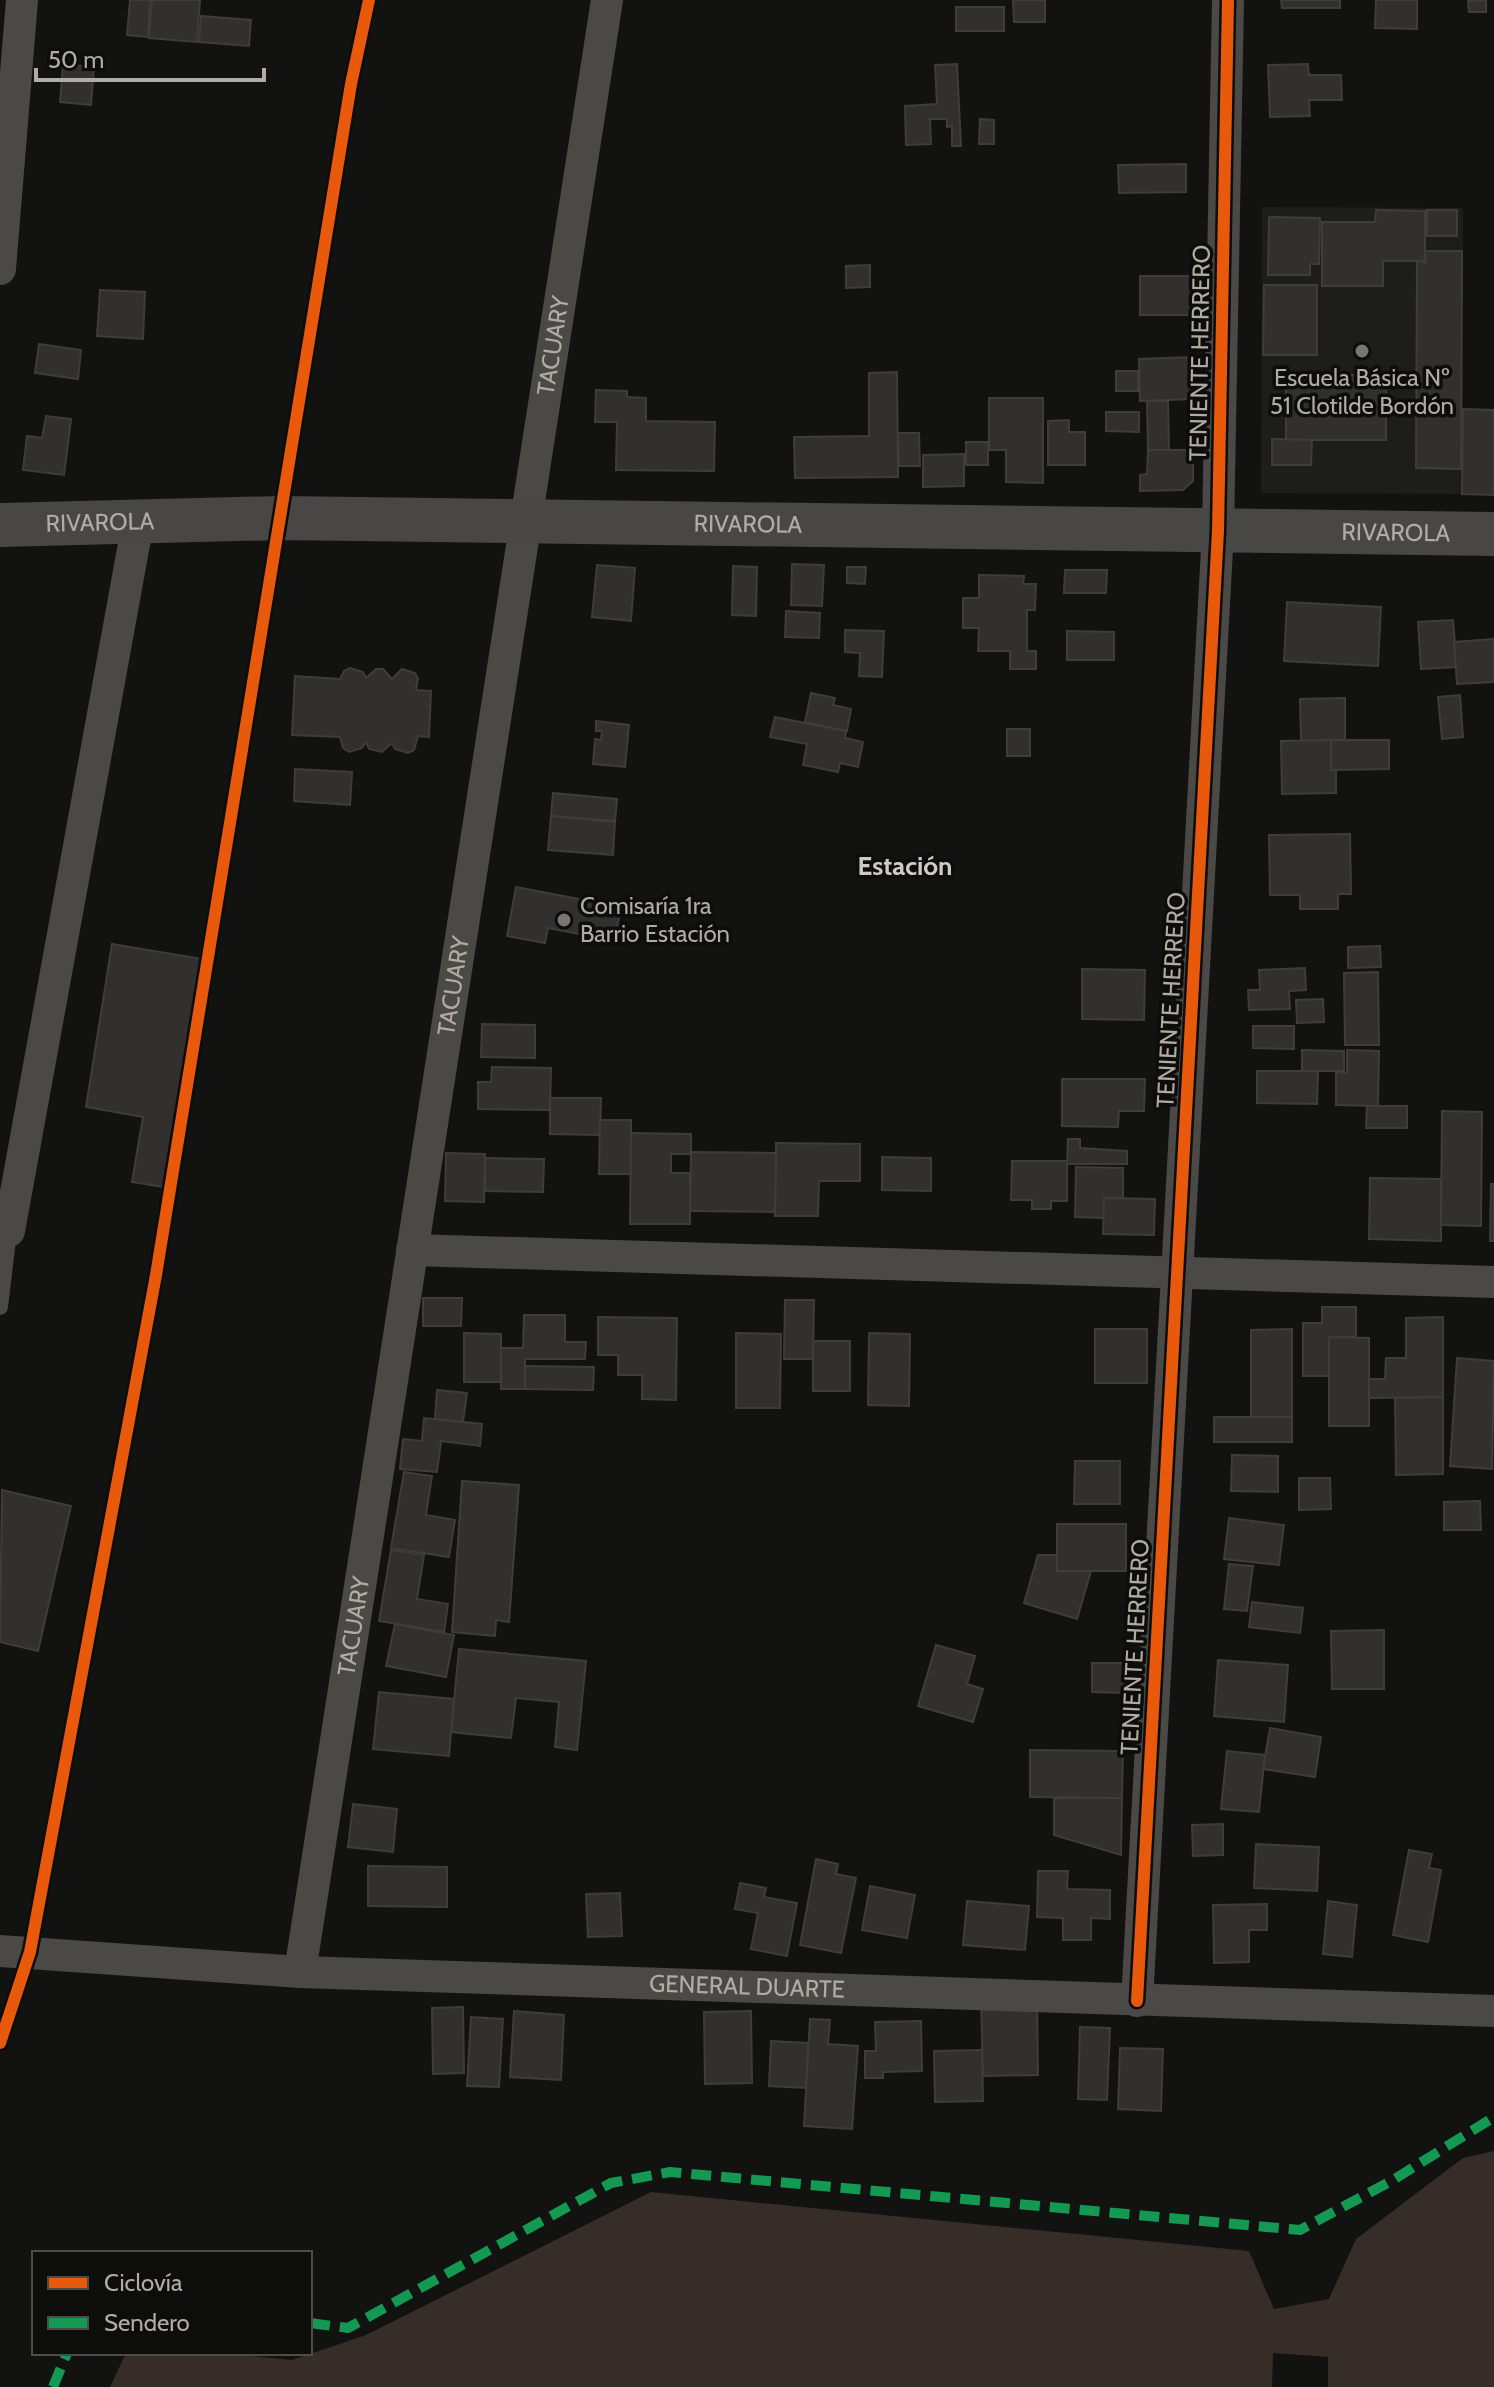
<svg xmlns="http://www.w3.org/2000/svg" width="1494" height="2387" viewBox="0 0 1494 2387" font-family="Cabin,sans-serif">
<rect width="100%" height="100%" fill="#121211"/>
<path fill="#1d1d1b" d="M1262,207L1463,208L1462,494L1261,493Z"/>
<path fill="#362d29" d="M1494,2151V2387H1328V2357L1273,2353L1272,2387H110L126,2353H222L292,2360L366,2335L651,2192L1249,2251L1274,2309L1329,2299L1356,2239L1463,2158Z"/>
<g fill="#31302f" stroke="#3e3d3a" stroke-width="2">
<path d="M130,0H150L148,37L127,35Z"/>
<path d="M152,0H200L197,42L149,38Z"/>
<path d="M1013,0H1045V22H1014Z"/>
<path d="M1281,0H1340V8H1282Z"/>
<path d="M1376,0H1417V29L1375,28Z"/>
<path d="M1486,0V12H1469L1468,1Z"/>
<rect x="956" y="7" width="48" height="24"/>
<path d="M201,16L251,20L249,46L199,42Z"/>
<path d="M63,64L94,67L91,105L60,102Z"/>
<path d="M957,64L961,146H952V126L947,127V119H930L931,144L906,145L905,106L937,104L935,65Z"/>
<path d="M1308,64L1309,75H1341L1342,100H1309L1310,116L1270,117L1268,65Z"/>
<path d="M980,119L994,120V144H979Z"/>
<path d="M1186,164V192L1119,193L1118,165Z"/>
<path d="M1376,210L1425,211V261H1383V286H1322V222H1375Z"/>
<rect x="1427" y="210" width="30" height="26"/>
<path d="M1269,217L1320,218L1319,264H1310V275H1268Z"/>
<path d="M1425,251H1462L1461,469L1416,468L1417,261L1426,262Z"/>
<path d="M870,265V287L846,288V266Z"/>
<rect x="1140" y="276" width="52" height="39"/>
<path d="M1264,285H1317V355H1263Z"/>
<path d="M100,290L145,292L143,339L97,336Z"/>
<path d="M39,344L81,350L78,379L35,373Z"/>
<path d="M1192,357L1193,399L1140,401L1139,359Z"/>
<rect x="1116" y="371" width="22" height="20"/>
<path d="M897,372L898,477L795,478L794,437L869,436V373Z"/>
<rect x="1286" y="375" width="100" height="65"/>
<path d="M596,390L627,391V397L646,398V421L715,422L714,471L616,470L617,422H595Z"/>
<path d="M989,398H1043V483L1006,482V450H989Z"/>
<path d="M1147,401H1168L1169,450H1148Z"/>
<path d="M1463,409L1494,410V495L1462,494Z"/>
<path d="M1106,412H1139V432L1106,431Z"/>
<path d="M46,416L71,419L64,475L23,470L27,436L42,438Z"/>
<path d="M1069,420V432H1085V465H1048V421Z"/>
<path d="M898,433H919L920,466H899Z"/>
<path d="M1272,439L1312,440L1311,465H1272Z"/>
<rect x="966" y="442" width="22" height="23"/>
<path d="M1148,450H1193V481L1183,490L1140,491V475L1147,474Z"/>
<path d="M964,454V486L923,487V455Z"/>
<path d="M792,564L824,565L822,606L791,605Z"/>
<path d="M597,565L635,568L631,621L592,617Z"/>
<path d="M733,566L757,567L756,616L732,615Z"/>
<path d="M847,567H866L865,584L847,583Z"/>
<path d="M1065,570H1107L1106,593H1064Z"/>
<path d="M979,575L1024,576L1023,584H1036L1035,610H1027V651H1036V669H1010V651H978L979,628H963V598H979Z"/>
<path d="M1287,602L1381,607L1378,666L1284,661Z"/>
<path d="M786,611L820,613L819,638L785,637Z"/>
<path d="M1453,620L1457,667L1421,669L1418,622Z"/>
<path d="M845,630L884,631L882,677L859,676L860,653L845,652Z"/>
<path d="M1067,631L1114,632V660H1067Z"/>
<path d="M1494,639V682L1457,684L1454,642Z"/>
<path d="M350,668L363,672L366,678L376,669H383L392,679L402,669L415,673L418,679L416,690L431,691L429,737L418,736L414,750L408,753L395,749L392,743L382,752L369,749L366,742L362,748L349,752L343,748L340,737L292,735L295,676L340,679L344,671Z"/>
<path d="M811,693L835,698L833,705L851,709L847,731L805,722Z"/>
<path d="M1460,695L1463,737L1442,739L1438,697Z"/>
<path d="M1345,698V740L1301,741L1300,699Z"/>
<path d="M775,717L846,731L845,738L863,742L858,767L840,763L838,772L803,765L807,744L770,737Z"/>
<path d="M596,721L629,725L625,767L593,764L595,739L601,740L602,731H596Z"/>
<rect x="1007" y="729" width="23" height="27"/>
<path d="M1331,740V770H1336V793L1282,794L1281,741Z"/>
<path d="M1331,740H1389V769L1331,770Z"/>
<path d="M295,769L352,772L350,805L294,801Z"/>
<path d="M553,793L617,799L615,821L551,816Z"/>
<path d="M551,816L615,822L613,855L548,850Z"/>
<path d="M1350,834L1351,894H1338V909H1300V895H1270L1269,835Z"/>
<path d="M516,887L621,907L616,934L592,930L590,936L548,928L545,943L507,936Z"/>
<path d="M112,944L202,959L164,1187L132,1182L143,1117L86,1107Z"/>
<path d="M1380,946L1381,967L1348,968V947Z"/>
<path d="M1305,968L1306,990L1289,991L1290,1009L1249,1010L1248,990H1260L1259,970Z"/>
<path d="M1082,969L1145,970L1144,1020L1082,1019Z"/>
<path d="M1378,972L1379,1045H1345L1344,973Z"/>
<path d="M1323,999L1324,1022L1297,1023L1296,1000Z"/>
<path d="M482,1024L535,1025V1058L481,1057Z"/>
<path d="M1253,1026H1294V1049L1253,1048Z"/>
<path d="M1302,1050L1344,1051V1071H1302Z"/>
<path d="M1347,1050L1379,1051L1378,1106L1336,1105V1072L1347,1073Z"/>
<path d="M492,1067L551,1068L550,1110L478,1109V1082H491Z"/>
<path d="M1257,1071H1318L1317,1104L1257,1103Z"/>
<path d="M1062,1079H1145L1144,1111H1119L1118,1127L1062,1126Z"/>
<path d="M550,1098H601L600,1135L550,1134Z"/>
<path d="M1367,1106H1407V1128H1366Z"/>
<path d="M1442,1111L1482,1112L1481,1226L1441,1225Z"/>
<path d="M600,1120H631V1174H599Z"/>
<path d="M631,1133L691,1134V1154H671V1173H690V1224H630Z"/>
<path d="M1068,1139H1080V1148L1127,1151V1164H1067Z"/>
<path d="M776,1143L860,1144V1181H819L818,1216H775Z"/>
<path d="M691,1152L776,1153L775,1212L690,1211Z"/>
<path d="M446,1153L485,1154L484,1202L445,1201Z"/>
<path d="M882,1157L931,1158V1191L882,1190Z"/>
<path d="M485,1158L544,1159L543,1192L485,1191Z"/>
<path d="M1012,1161H1067V1201H1051V1209H1032V1200H1011Z"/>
<path d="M1076,1167L1123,1168V1198H1104V1218L1075,1217Z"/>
<path d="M1370,1178L1441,1179V1241L1369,1239Z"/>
<path d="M1491,1184H1494V1241H1490Z"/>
<path d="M1104,1198L1155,1199L1154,1235L1103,1234Z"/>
<path d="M423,1298H462L461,1326H423Z"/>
<path d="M785,1300H814L813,1359H784Z"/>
<path d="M1322,1307H1356V1337H1329V1376H1303V1323H1322Z"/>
<path d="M524,1315H565V1342H586L585,1359H525V1389H501V1348H523Z"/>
<path d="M598,1317L677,1318L676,1400L642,1399V1375H618V1355H598Z"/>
<path d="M1443,1317V1397L1369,1398L1368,1379H1385L1386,1358H1406V1318Z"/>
<rect x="1095" y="1329" width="52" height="54"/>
<path d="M1292,1329V1417H1251V1330Z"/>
<path d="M464,1333L501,1334V1382H464Z"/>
<path d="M736,1333L781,1334L780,1408H736Z"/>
<path d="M869,1333L910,1334L909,1406L868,1405Z"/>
<path d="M1329,1337L1369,1338V1426H1329Z"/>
<rect x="813" y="1341" width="37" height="50"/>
<path d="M1457,1358L1494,1361L1492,1469L1450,1466Z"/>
<path d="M525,1366L594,1367L593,1390L525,1389Z"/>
<path d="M437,1390L467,1393L463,1422L435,1419Z"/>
<path d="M1443,1397V1474L1396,1475L1395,1398Z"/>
<rect x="1214" y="1417" width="78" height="25"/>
<path d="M424,1418L482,1424L480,1446L441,1441L437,1472L400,1469L403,1439L422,1441Z"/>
<path d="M1232,1455L1278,1456V1492L1231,1491Z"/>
<path d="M1075,1461H1120V1504H1074Z"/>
<path d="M404,1472L432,1476L426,1515L455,1520L449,1557L391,1548Z"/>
<path d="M1299,1478H1330L1331,1509L1299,1510Z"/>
<path d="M462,1481L519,1485L509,1622L496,1620L495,1636L452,1632Z"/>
<path d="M2,1490L71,1506L38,1651L0,1642Z"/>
<path d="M1480,1501L1481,1530H1444V1502Z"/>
<path d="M1229,1518L1284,1525L1279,1565L1224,1559Z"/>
<rect x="1057" y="1524" width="69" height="47"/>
<path d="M391,1550L424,1555L417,1599L448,1604L444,1632L379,1621Z"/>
<path d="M1038,1555H1057V1571H1091L1077,1619L1024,1603Z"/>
<path d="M1229,1564L1253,1566L1247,1611L1224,1609Z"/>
<path d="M1252,1602L1303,1608L1300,1633L1249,1627Z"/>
<path d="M395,1624L454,1635L446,1677L386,1666Z"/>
<path d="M1384,1630V1689H1332L1331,1631Z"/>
<path d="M936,1645L975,1656L967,1684L983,1689L973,1722L918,1706Z"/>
<path d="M459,1649L586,1661L577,1750L555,1747L559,1702L516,1698L511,1738L451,1732Z"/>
<path d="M1218,1660L1288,1665L1284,1722L1214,1716Z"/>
<path d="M1092,1663H1125V1693L1092,1692Z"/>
<path d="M379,1692L454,1699L449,1756L373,1749Z"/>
<path d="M1270,1728L1321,1737L1315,1777L1263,1769Z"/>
<path d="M1030,1750L1123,1751L1122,1798L1030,1797Z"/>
<path d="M1227,1751L1265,1755L1259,1812L1221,1809Z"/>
<path d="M1054,1798H1122L1121,1855L1054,1835Z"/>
<path d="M353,1804L397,1809L393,1852L348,1847Z"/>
<path d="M1223,1824V1855L1193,1856L1192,1825Z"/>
<path d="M1256,1844L1319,1847L1317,1891L1254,1888Z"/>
<path d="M1409,1850L1432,1854L1429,1868L1441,1870L1428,1942L1393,1935Z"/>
<path d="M816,1859L838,1864L836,1874L856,1878L841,1953L800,1945Z"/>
<path d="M368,1866L447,1867V1907L368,1906Z"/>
<path d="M1038,1871H1068L1067,1889L1110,1890V1919L1091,1918V1940H1063V1918L1037,1917Z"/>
<path d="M740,1883L766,1888L764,1897L797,1903L787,1956L751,1949L758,1913L735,1909Z"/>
<path d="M870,1886L915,1895L907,1938L862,1930Z"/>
<path d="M620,1893L622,1936L588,1937L586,1894Z"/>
<path d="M967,1901L1029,1906L1025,1950L963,1945Z"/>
<path d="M1328,1901L1357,1905L1352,1957L1323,1954Z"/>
<path d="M1267,1904V1930H1249V1962L1214,1963L1213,1905Z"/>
<path d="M981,2000H1037L1038,2075L983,2076Z"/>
<path d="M463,2007L464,2073L433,2074L432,2008Z"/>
<path d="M514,2011L564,2015L561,2080L510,2077Z"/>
<path d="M751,2011L752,2083L705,2084L704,2012Z"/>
<path d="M471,2017L503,2019L499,2087L467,2086Z"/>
<path d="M810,2019L830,2020L828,2044L858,2046L852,2129L804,2126Z"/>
<path d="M921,2021L922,2071L883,2072V2078H865V2051H876L875,2022Z"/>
<path d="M1080,2027L1110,2028L1107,2100L1078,2099Z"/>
<path d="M771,2041L808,2043L806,2088L769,2086Z"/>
<path d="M1120,2048L1163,2049L1161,2111L1118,2109Z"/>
<path d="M982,2050L983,2101L935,2102L934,2051Z"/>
</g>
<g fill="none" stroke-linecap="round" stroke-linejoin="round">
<path stroke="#4a4946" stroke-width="16" d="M0,1307L9,1231"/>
<g stroke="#4a4946" stroke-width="32">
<path d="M0,269L22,0"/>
<path d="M0,1231H9L138,522"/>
<path d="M412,1250L1494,1282"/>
<path id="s1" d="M0,1951L300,1972L1494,2011"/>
<path id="s2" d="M300,1972L607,0"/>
<path d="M1137,2001L1218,531L1228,0"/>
</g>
<path stroke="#484745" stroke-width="44" id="s3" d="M0,525L280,518L1494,534"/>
<g stroke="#139951" stroke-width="10" stroke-dasharray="20 10" stroke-linecap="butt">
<path d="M310,2323L348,2328L611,2183L670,2172L1300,2230L1393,2180L1494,2117"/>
<path d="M53,2387L67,2353"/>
</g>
<defs>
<g id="cycleway">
<path d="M1137,2001L1218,531L1228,0"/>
<path d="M0,2043L30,1952L156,1275L351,84L369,0"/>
</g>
</defs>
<use href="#cycleway" stroke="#0d0d0c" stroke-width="17"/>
<use href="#cycleway" stroke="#e8590c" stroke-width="12"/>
</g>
<g fill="#7a7570" stroke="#0d0d0c" stroke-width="3">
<circle cx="1362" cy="351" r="8"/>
<circle cx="564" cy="920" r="8"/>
</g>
<g text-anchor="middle" stroke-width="7" stroke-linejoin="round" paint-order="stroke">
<g font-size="24" fill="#b2aba3" stroke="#0d0d0c">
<text dy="8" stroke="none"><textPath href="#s2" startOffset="1646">TACUARY</textPath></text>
<text transform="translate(1200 353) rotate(-89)" y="8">TENIENTE HERRERO</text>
<text dy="8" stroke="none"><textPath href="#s3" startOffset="100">RIVAROLA</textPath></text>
<text dy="8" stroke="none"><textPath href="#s3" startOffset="748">RIVAROLA</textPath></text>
<text dy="8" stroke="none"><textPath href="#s3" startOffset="1396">RIVAROLA</textPath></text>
<text dy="8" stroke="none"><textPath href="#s2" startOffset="998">TACUARY</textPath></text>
<text transform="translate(1171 1000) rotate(-87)" y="8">TENIENTE HERRERO</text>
<text dy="8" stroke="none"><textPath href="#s2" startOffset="350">TACUARY</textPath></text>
<text transform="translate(1135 1647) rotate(-87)" y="8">TENIENTE HERRERO</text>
<text dy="8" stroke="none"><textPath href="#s1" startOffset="748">GENERAL DUARTE</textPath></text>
</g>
<g font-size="24" fill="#b2aba3" stroke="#0d0d0c">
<text x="1362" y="386">Escuela Básica Nº<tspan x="1362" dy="28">51 Clotilde Bordón</tspan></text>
<text x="580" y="914" text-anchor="start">Comisaría 1ra<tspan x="580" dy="28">Barrio Estación</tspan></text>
</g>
<g font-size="26" font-weight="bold" fill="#cfcac3" stroke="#0d0d0c">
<text x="905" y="875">Estación</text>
</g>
</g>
<rect x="32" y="2251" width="280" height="104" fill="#0d0d0c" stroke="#4f4c48" stroke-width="2"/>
<rect x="48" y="2277" width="40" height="12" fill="#e8590c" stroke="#4f4c48" stroke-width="2"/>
<text x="104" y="2291" font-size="24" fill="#b2aba3">Ciclovía</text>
<rect x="48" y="2317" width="40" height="12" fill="#139951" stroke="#4f4c48" stroke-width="2"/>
<text x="104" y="2331" font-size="24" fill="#b2aba3">Sendero</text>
<path d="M36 68v12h228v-12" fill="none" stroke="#b2aba3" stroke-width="4"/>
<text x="48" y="68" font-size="24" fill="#b2aba3" stroke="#0d0d0c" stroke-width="6" paint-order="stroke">50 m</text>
</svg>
